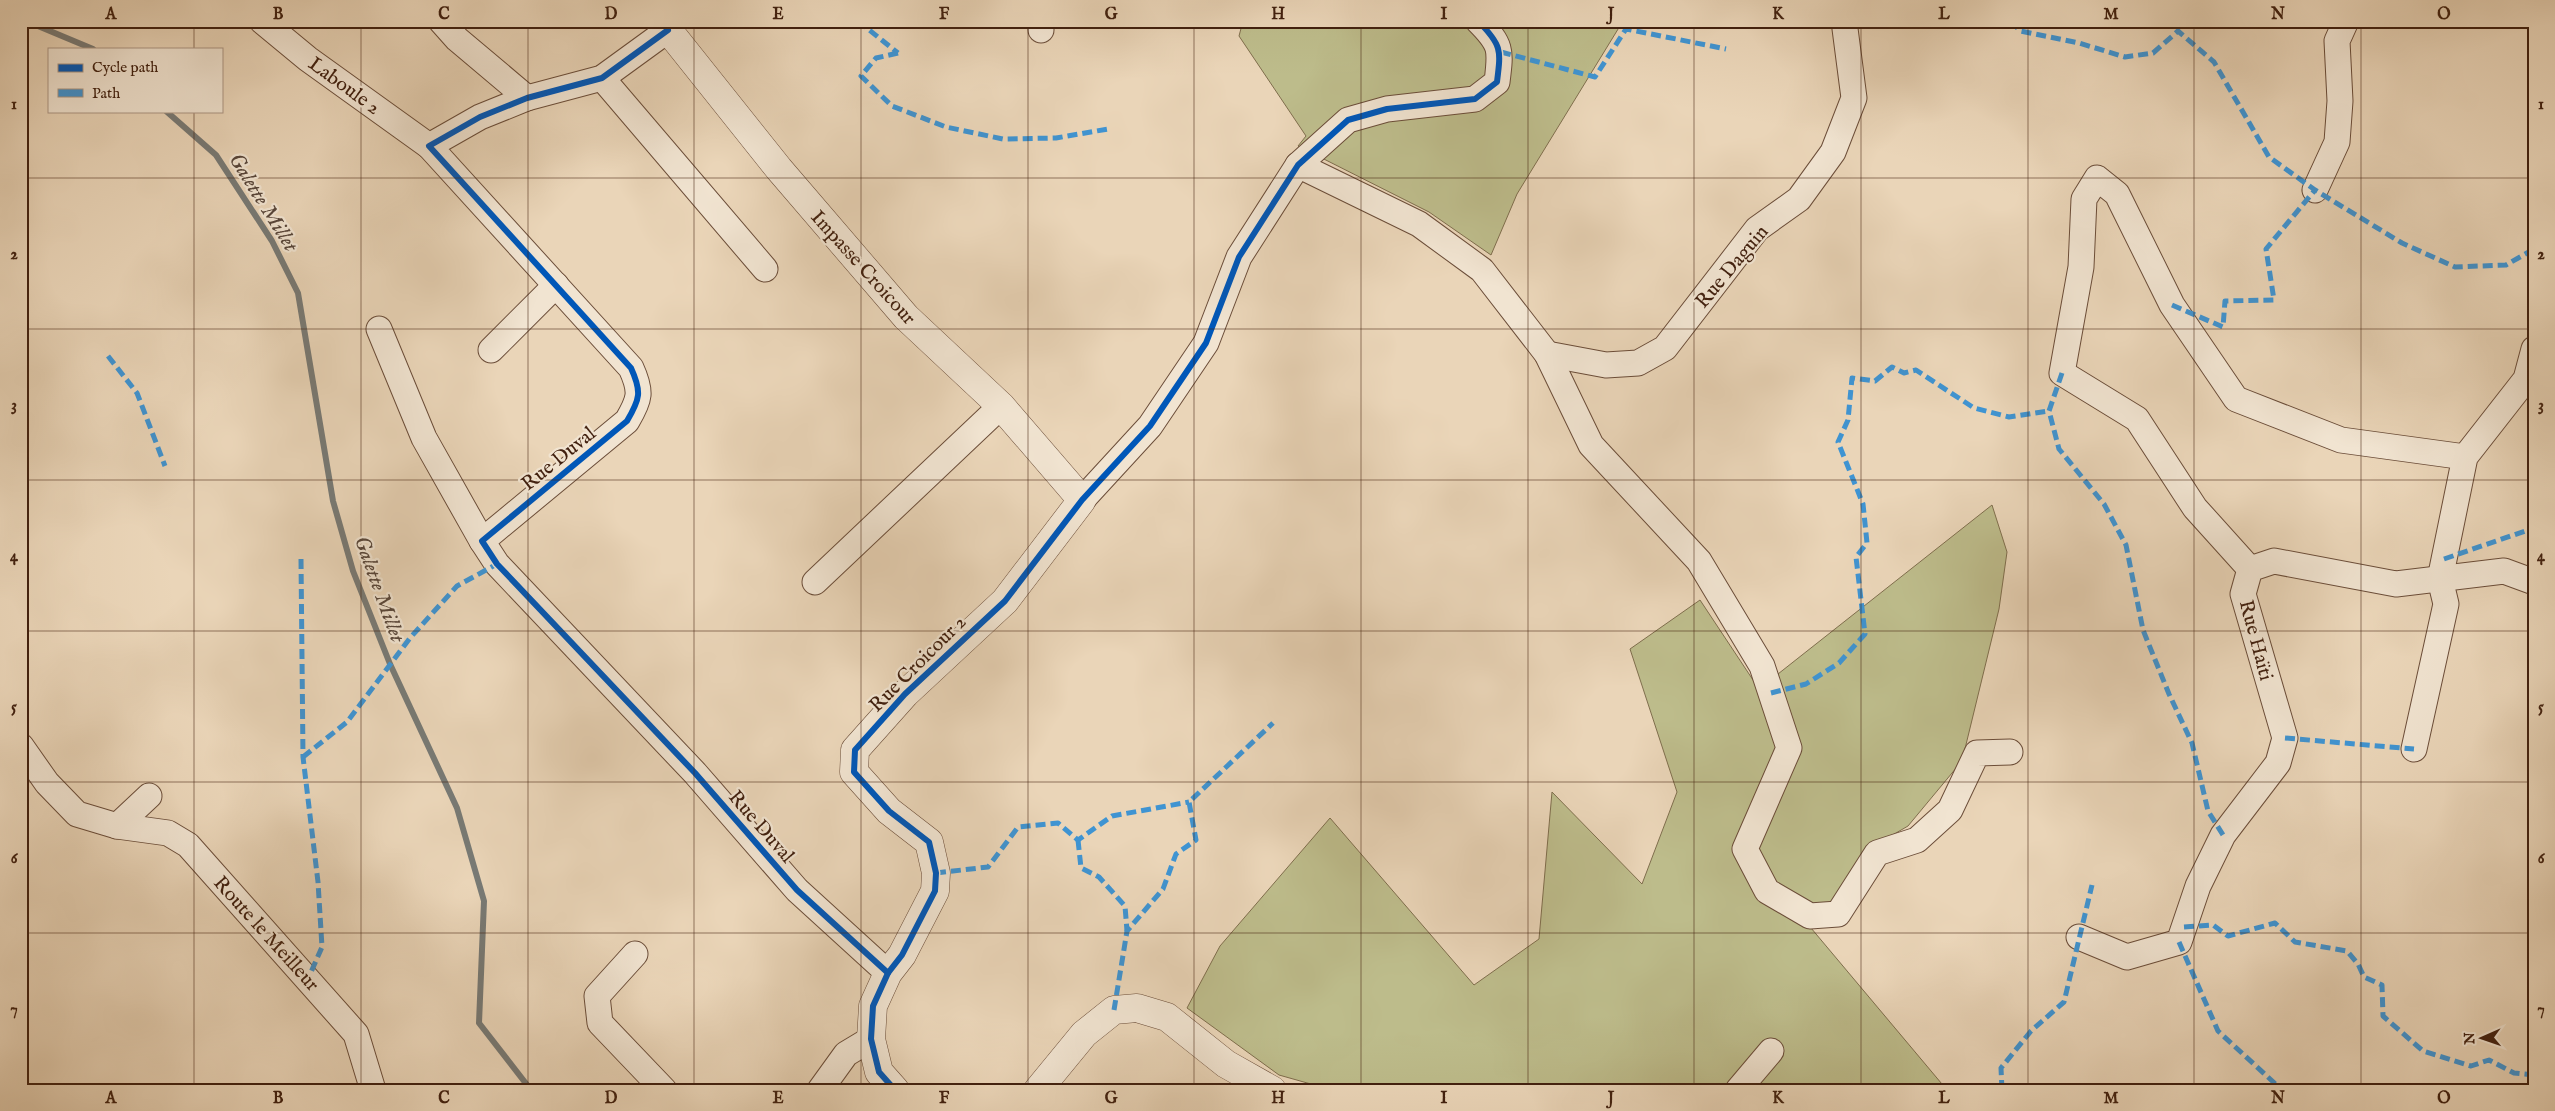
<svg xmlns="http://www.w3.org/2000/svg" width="2555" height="1111" viewBox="0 0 2555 1111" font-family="'IM FELL English',serif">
<rect width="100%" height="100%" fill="#ead5b8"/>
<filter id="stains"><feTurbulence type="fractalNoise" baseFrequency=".004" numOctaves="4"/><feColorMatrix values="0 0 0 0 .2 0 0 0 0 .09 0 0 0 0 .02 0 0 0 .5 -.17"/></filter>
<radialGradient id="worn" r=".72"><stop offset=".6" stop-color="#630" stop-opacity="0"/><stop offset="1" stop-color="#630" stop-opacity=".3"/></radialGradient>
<g fill="#bdbc8b" stroke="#7f6e4d">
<path d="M1243,21H1623L1517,194L1491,255L1429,212L1298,146L1306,136L1239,36Z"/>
<path d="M1992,505L2007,552L1999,609L1962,761L1908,826L1865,851L1832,903L1811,928L1947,1090H1332L1279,1075L1187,1008L1220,946L1330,818L1474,985L1539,939L1552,792L1642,884L1677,792L1630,649L1700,600L1759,689Z"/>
</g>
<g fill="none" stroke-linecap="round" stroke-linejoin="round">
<g stroke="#787a75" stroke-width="6">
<path d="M26,21L93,49"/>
<path d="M166,111L216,155L272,241L298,293L333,501L353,571L390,664L457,808L484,901L479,1023L531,1090"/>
</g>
<defs>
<g id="minor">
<path d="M262,21L308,59L429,146"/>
<path d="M441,21L457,39L527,98"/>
<path d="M668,30L602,78L527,98L480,117L429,146L631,368C642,392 640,399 627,421L482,541L497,564L695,773L797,890L888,973"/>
<path d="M1041,30V21"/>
<path d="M602,78L765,269"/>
<path d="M1298,165L1419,224L1482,270L1547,354L1591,445L1699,561L1762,666L1789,748L1745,849L1767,891L1810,916L1838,914L1877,853L1917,840L1950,810L1977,753L2010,752"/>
<path d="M2315,190L2337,142L2340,101L2337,41L2346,21"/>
<path d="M379,329L424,438L482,541"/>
<path d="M491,350L556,285"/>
<path d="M1547,354L1606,365L1638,363L1665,348L1757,229L1799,199L1833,152L1854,98L1844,21"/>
<path d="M1082,500L1150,426L1206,343L1239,257L1298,165L1348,120L1387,109L1475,99L1497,82C1501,50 1502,45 1478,21"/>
<path d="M2250,569L2195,508L2137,419L2062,373L2081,267L2084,199L2097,178L2117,194L2172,305L2236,399L2341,440L2465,457"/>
<path d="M815,582L1001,406"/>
<path d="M21,746L47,783L77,814L117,826L168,833L188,845L356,1034L373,1090"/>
<path d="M2414,749L2446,604L2440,579L2465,457L2526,379L2534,349"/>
<path d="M117,826L149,796"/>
<path d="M2079,937L2127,957L2179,942L2198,886L2223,835L2278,763L2285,738L2243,594L2250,569L2274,561L2396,584L2504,571L2534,582"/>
<path d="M635,954L597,996L600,1023L664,1090"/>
<path d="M820,1090L846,1054L871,1039"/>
<path d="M1738,1090L1771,1051"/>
</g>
<g id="tertiary">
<path d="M661,21L779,169L906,317L1001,406L1082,500L1005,601L905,694L855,750L854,772L889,811L929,842L936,873L935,891L902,955L888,973L873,1006L871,1039L879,1072L895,1090"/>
<path d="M1038,1090L1084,1034L1114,1010L1137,1008L1167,1017L1226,1064L1272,1090"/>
</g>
</defs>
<use href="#minor" stroke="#6b4d39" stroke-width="27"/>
<use href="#tertiary" stroke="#6b4d39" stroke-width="29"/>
<use href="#minor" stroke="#f1e4d1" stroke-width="25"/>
<use href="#tertiary" stroke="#f1e4d1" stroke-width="28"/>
<g stroke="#3f94d2" stroke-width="5" stroke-dasharray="10 5" stroke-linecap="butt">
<path d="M858,21L898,53"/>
<path d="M2011,21L2020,31L2079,43L2125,57L2153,53L2178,31L2214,62L2269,157L2315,190L2402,243L2455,267L2506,265L2534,249"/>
<path d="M1501,52L1595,77L1626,29L1726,49"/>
<path d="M898,53L876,58L861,76L892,106L946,127L1003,139L1056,138L1108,129"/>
<path d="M2172,305L2223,327L2225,301L2274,300L2266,249L2315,190"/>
<path d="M108,356L137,393L165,466"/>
<path d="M2062,373L2049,411L2059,449L2104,504L2126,545L2143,630L2169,694L2192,743L2208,811L2223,835"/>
<path d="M301,559L303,757L318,882L322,947L308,979"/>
<path d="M2444,559L2534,528"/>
<path d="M1771,693L1806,684L1839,663L1865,634L1856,557L1867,543L1863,504L1838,442L1848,420L1852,378L1875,381L1892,367L1904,373L1916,370L1974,408L2009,417L2049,411"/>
<path d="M2285,738L2414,749"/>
<path d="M303,757L347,722L410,638L457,586L497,564"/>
<path d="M1078,840L1081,868L1099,877L1125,906L1127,931"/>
<path d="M936,873L988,867L1018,827L1058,823L1078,840L1112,816L1189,802"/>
<path d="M2184,927L2213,925L2228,936L2275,923L2295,942L2347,951L2358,964L2364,977L2382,985L2383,1016L2423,1051L2471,1066L2489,1060L2514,1073L2534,1075"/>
<path d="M2179,942L2218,1031L2282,1090"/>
<path d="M1114,1010L1127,931L1163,889L1176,854L1196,840L1189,802L1273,723"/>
<path d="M2002,1090L2001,1068L2031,1031L2064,1002L2092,885"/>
</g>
<defs>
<g id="cycleway">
<path d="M668,30L602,78L527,98L480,117L429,146L631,368C642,392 640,399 627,421L482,541L497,564L695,773L797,890L888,973"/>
<path d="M895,1090L879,1072L871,1039L873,1006L888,973L902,955L935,891L936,873L929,842L889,811L854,772L855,750L905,694L1005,601L1082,500L1150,426L1206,343L1239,257L1298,165L1348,120L1387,109L1475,99L1497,82C1501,50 1502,45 1478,21"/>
</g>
</defs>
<use href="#cycleway" stroke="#f1e4d1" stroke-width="9"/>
<use href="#cycleway" stroke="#0057b8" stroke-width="6"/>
</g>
<path fill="none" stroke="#41200f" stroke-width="1" stroke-opacity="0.55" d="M194,21V49M361,21V1090M528,21V1090M694,21V1090M861,21V1090M1028,21V1090M1194,21V1090M1361,21V1090M1528,21V1090M1694,21V1090M1861,21V1090M2028,21V1090M2194,21V1090M2361,21V1090M194,111V1090M21,178H2534M21,329H2534M21,480H2534M21,631H2534M21,782H2534M21,933H2534"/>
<g text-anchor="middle" stroke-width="4.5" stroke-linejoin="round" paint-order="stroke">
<g font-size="20" fill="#41200f" stroke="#f1e4d1">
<text transform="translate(345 85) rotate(36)" y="7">Laboule 2</text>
<text transform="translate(1731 266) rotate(-50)" y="7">Rue Daguin</text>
<text transform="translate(864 267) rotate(48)" y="7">Impasse Croicour</text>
<text transform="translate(558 458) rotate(-39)" y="7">Rue Duval</text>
<text transform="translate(2257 640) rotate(75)" y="7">Rue Haïti</text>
<text transform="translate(917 663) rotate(-45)" y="7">Rue Croicour 2</text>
<text transform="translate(762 826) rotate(49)" y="7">Rue Duval</text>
<text transform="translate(267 933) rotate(48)" y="7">Route le Meilleur</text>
</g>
<g font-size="21" font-style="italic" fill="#58463a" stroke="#f1e4d1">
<text transform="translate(264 202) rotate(58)" y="7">Galette Millet</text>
<text transform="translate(380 589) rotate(70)" y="7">Galette Millet</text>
</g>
</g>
<rect width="2555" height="1111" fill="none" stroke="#ead5b8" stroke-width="55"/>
<rect x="48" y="48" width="175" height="65" fill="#f1e4d1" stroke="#ab9683"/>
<rect x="58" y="64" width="25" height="8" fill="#0057b8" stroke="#ab9683"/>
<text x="92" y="72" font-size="15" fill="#41200f">Cycle path</text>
<rect x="58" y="89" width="25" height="8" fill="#3f94d2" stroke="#ab9683"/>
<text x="92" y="98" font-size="15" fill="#41200f">Path</text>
<g transform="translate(2482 1038) rotate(268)" stroke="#f1e4d1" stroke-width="4" paint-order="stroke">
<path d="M0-4L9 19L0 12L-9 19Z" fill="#41200f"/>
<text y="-8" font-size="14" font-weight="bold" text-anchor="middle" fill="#41200f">N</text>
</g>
<rect x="28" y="28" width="2500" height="1056" fill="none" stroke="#41200f" stroke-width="2"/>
<g font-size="16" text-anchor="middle" font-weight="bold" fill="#41200f">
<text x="111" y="19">A</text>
<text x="278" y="19">B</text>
<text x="444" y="19">C</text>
<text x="611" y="19">D</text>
<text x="778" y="19">E</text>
<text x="944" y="19">F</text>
<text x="1111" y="19">G</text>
<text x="1278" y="19">H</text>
<text x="1444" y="19">I</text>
<text x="1611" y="19">J</text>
<text x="1778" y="19">K</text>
<text x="1944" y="19">L</text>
<text x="2111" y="19">M</text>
<text x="2278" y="19">N</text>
<text x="2444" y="19">O</text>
<text x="14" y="109">1</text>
<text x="2541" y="109">1</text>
<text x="14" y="259">2</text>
<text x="2541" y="259">2</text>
<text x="14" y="410">3</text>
<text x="2541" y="410">3</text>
<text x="14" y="561">4</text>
<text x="2541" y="561">4</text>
<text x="14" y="712">5</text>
<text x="2541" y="712">5</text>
<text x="14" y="863">6</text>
<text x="2541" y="863">6</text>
<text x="14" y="1014">7</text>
<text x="2541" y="1014">7</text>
<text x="111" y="1103">A</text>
<text x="278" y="1103">B</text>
<text x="444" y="1103">C</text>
<text x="611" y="1103">D</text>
<text x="778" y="1103">E</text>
<text x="944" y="1103">F</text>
<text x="1111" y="1103">G</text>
<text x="1278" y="1103">H</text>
<text x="1444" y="1103">I</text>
<text x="1611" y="1103">J</text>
<text x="1778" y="1103">K</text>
<text x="1944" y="1103">L</text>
<text x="2111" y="1103">M</text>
<text x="2278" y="1103">N</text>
<text x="2444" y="1103">O</text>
</g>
<rect width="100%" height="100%" filter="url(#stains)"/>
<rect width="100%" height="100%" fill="url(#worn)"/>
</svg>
